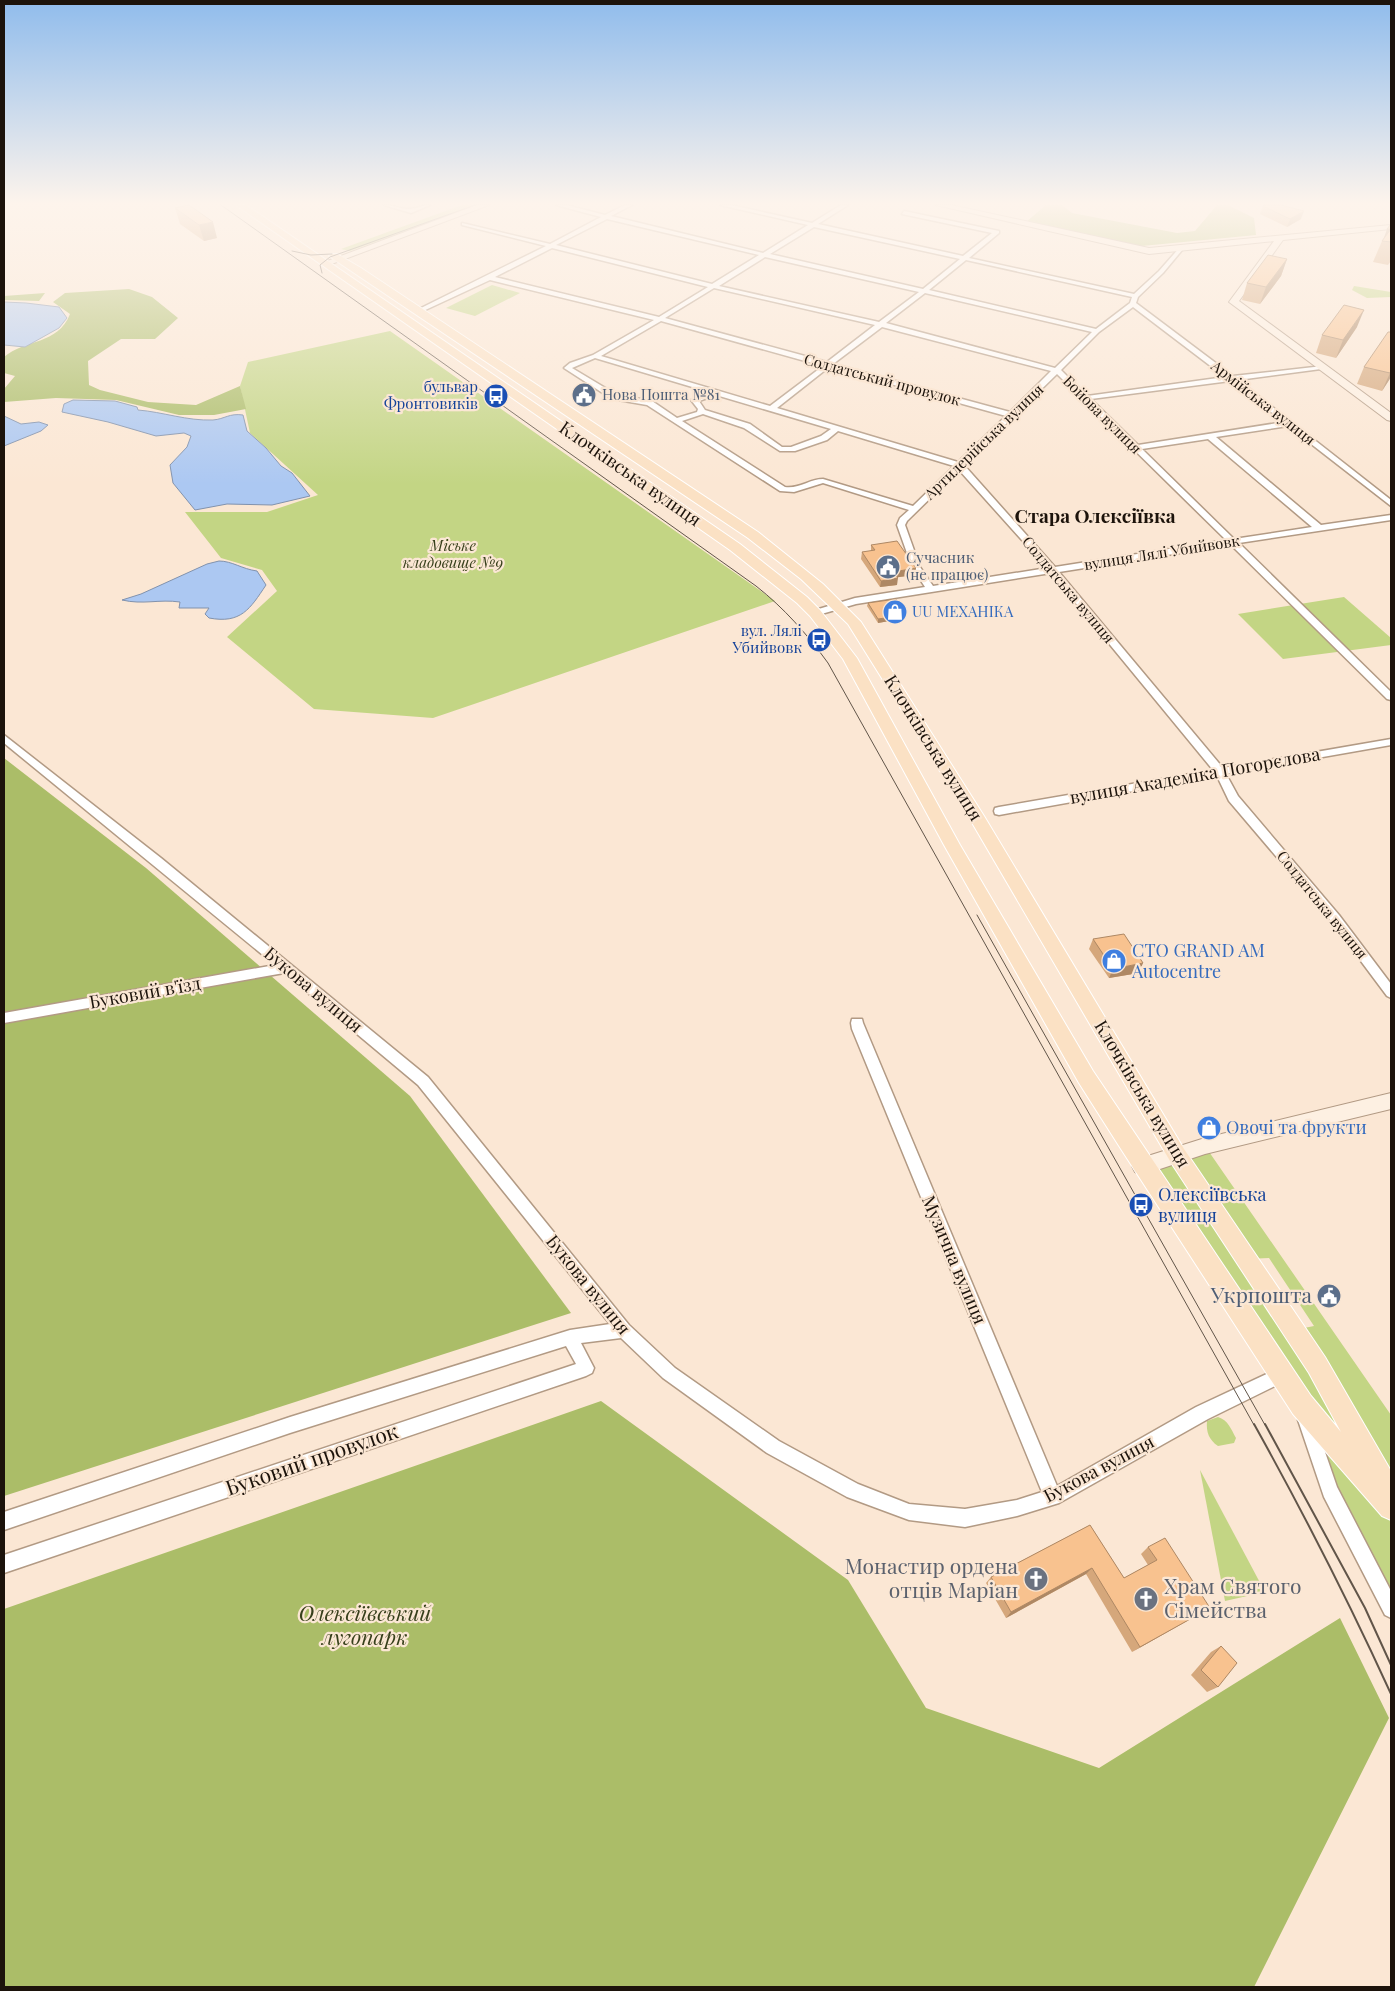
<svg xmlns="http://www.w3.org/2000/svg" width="1395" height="1991" viewBox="0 0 1395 1991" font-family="'Playfair Display',serif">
<rect width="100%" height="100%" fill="#fbe7d4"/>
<g fill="#c3d584" fill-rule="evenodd">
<path d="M462,205H479L350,251L341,249Z"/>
<path d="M492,285L520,293L475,316L446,308Z"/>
<path d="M1354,286L1391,292V297L1367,298L1352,290Z"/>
<path d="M390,331L775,601L433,718L314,709L227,637L277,591L262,570L221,558L185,512H267L318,495L250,433L240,386L248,362Z"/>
<path d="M1344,597L1391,638V645L1283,659L1238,614Z"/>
<path d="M1205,1146L1391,1415V1479L1324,1377L1391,1495V1606L1281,1375L1142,1166ZM1269,1258L1314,1326L1294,1330L1247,1259Z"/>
<path d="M1218,1417C1228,1420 1231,1429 1236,1438L1234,1443L1218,1446C1209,1440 1206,1432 1207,1421Z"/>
<path d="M1200,1470L1265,1592L1225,1601Z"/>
</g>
<g fill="#abbd68">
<path d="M1046,205H1062L1072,213L1177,233L1195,231L1217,205H1228L1254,218L1256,235L1142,246L1026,222Z"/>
<path d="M129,289L152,297L178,318L155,339H121L88,361L89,385L100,390L148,402L196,405L240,386L246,409L214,415H179L116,400L56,398L4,402V389L15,376L4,373V357C25,339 58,345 70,314L53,302L65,293Z"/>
<path d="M45,293L39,301L4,300V296Z"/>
<path d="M4,758L146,868L410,1096L571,1313L4,1496Z"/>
<path d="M601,1401L848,1580L926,1708L1099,1768L1340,1618L1389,1718L1254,1987H4V1609Z"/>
</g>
<g fill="#acc8f2" stroke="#8192ad">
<path d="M4,302L26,303L59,307L67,318L59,328L25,347L4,345Z"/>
<path d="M73,400L115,401L137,407L138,410C163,412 187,421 213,420C225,419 229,413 243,415L247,431L266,448L281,466L292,473L310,496L272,505L227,504L195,510L173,483L170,465L187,447L191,436L184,433L156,436L108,422L62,412L64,404Z"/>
<path d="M4,416L21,424L39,422L48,425L41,431L4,446Z"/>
<path d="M219,561C232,561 242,569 257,571L266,585C250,609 241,624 209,618L205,614L209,608H179L180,602C159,599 143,605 122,600L141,594L207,564Z"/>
</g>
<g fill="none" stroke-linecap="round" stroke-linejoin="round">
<defs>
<g id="street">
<path d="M384,205C393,205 401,209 409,209C416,209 423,205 430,205L411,213Z"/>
<path d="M556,205H566L605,215L625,205H632L611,216L763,253L808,225L720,205H731L812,223L841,205H848L818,224L963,256L992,233L902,214L904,211L999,231V233L969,258L1134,294L1159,271L1181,246L1183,249L1163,273L1138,297L1136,303L1233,376L1323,366V368L1321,369L1238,380L1391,500V506L1288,426L1216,437L1321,525L1391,515V520L1239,543L1391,692V700L1387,699L1231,545L1059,572L1223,768L1391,739V745L1226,774L1238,796L1339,915L1391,984V998L1387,996L1331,921L1229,801L1217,776L999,815L995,814L994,811L995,808L999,807L1213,770L1051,573L856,604L818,615H812V611L855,598L925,587L912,567L897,525L900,518L909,510L823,483L794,492L780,491L647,405L612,399L564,368L570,363L593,355L654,320L490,280L421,312H417V310L546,246L462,225V223L550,244L601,217ZM607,219L759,255L712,284L556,245ZM814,227L960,259L923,289L770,254ZM552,248L708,287L659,317L495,277ZM765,257L919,292L879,322L719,286ZM966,260L1132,297L1130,303L1096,329L929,290ZM714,288L875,325L827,362L665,318ZM925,293L1092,332L1055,368L886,323ZM1133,307L1225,377L1087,396L1061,370L1099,332ZM661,321L823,366L770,406L601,356ZM882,327L1051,371L1010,412L833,364ZM595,358L709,392L691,400L698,409L697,412L677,418L652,401L617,395L572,368ZM829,367L1006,416L958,462L777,408ZM1057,374L1226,540L1055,567L964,465ZM1230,381L1284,422L1138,445L1091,399ZM716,395L831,429L821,436L791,447H782L750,424L705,410L699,401ZM703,414L744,428L780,451H795L827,440L838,431L954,466L913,506L823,479C810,479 799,489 785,487L682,421ZM1208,439L1312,527L1234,539L1142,449ZM959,470L1047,568L933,586L920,567L905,525L907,521Z"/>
<path d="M4,735L161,858L428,1077L629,1325L675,1368L779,1441L858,1484L909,1504L965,1509L1017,1500L1042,1492L852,1029L851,1023L852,1019H862L863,1023L1057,1486L1196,1407L1275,1370L1281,1367L1287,1370L1289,1375L1287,1380L1208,1419L1059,1503L1017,1516L965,1527L909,1520L847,1497L767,1453L663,1378L621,1338L581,1343L594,1368L592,1373L586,1376L4,1573V1555L576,1364L566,1346L290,1433L4,1530V1512L290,1417L570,1330L610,1324L418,1085L284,973L4,1023V1013L275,965L4,743Z"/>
<path d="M1306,1412L1312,1414L1314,1420L1337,1487L1391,1591V1618L1385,1615L1324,1497L1298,1420L1300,1414Z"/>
</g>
<g id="secondary">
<path d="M477,205H489L329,265L322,263Z"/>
<path d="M936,205H951L1149,248L1391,225V229L1283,240L1239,301L1391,413V421L1387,420L1229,302L1274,241L1149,254Z"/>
<path d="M1391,1093V1109L1205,1154L1142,1175L1135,1172L1132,1166L1135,1160L1205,1138Z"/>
</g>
<path id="primary" d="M236,205H246L740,544L807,597L820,610L857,658L960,845L1093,1071L1311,1396L1341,1432L1309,1373L1170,1161L971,821L848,624L801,579L748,538L329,256L331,254H337L361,268L758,532L823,584L861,622L984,816L1184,1149L1325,1357L1391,1471V1520L1382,1516L1293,1414L1121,1149L1079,1083L944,845L843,659L810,616L797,603L730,550Z"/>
</defs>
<use href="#street" stroke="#b29a84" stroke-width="3"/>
<use href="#secondary" stroke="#b29a84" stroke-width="2"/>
<use href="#primary" stroke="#fff" stroke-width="2"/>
<use href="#street" fill="#fff" fill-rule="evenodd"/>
<use href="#secondary" fill="#fdf0e2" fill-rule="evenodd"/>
<use href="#primary" fill="#fbe1c4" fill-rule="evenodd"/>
<g stroke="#615549" stroke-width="1">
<path d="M221,205L756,586C784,608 807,634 828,663L1254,1425"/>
<path d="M292,251L311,255L332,254"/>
<path d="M322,273L320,265L330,257L475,205"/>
<path d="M977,915L1265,1425"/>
</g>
<g stroke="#615549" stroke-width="2">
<path d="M1254,1424C1303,1512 1349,1602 1391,1694"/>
<path d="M1265,1424L1365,1608L1391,1665"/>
</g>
</g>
<g fill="#d5a77b">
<path d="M1263,205L1301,219L1287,227L1260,214Z"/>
<path d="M175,208L217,238L204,241L180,224Z"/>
<path d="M1391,224V261L1388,265L1373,262L1382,241Z"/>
<path d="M1287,259L1281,276L1260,304L1242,300L1247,283Z"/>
<path d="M1357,327L1336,358L1316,353L1322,335Z"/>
<path d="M1391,332V377L1382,391L1357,384L1364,367Z"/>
<path d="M871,545L916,568L915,575L897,577V585L880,587L861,559L862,552L871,551Z"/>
<path d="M868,603L906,615V618L878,623L867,606Z"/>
<path d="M1093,939L1139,973L1109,978L1089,949Z"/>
<path d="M1090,1525L1124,1578L1148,1565L1141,1554L1148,1547L1210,1608L1132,1652L1086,1574L1006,1618L986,1583L991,1577Z"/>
<path d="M1221,1646L1218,1687L1207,1692L1191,1675L1211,1652Z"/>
</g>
<g fill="#ae8864">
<path d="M1304,211L1301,219L1287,227L1290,219Z"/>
<path d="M213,222L217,238L204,241L199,225Z"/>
<path d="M1387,229H1391L1383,241Z"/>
<path d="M1287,259L1281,276L1260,304L1266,287Z"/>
<path d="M1364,310L1357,327L1336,358L1343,340Z"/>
<path d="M1391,371V377L1382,391L1390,373Z"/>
<path d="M916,568L915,575L892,578L893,572Z"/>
<path d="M898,578L897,585L880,587L881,581Z"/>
<path d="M906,615V618L878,623V619Z"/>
<path d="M1143,963L1139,973L1109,978L1113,969Z"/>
<path d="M1092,1568L1086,1574L1006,1618L1011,1612Z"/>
<path d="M1210,1608L1201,1613L1132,1652L1140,1647Z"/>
</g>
<g fill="#f8c28f" stroke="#ae8864">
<path d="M189,205L213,222L199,225L175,208Z"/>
<path d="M1263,205H1281L1304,211L1290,219L1263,206Z"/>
<path d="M1391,224V242L1382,241L1391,229H1387Z"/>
<path d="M1268,255L1287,259L1266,287L1247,283Z"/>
<path d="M1344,305L1364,310L1343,340L1322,335Z"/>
<path d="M1388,332H1391V371L1390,373L1364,367Z"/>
<path d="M897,541L916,568L893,572L898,578L881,581L862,552L875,550L871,545Z"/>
<path d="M896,599L906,615L878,619L868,603Z"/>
<path d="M1124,934L1143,963L1113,969L1093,939Z"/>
<path d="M1090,1525L1124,1578L1157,1560L1148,1547L1165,1538L1210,1608L1140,1647L1092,1568L1011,1612L991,1577Z"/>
<path d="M1221,1646L1237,1663L1218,1687L1201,1670Z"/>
</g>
<linearGradient id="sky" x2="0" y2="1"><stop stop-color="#90bcec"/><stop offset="0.42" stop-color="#fdf4ec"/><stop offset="1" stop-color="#fdf4ec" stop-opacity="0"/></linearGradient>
<rect width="1395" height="484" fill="url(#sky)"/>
<defs>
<symbol id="civic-disc" viewBox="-11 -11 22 22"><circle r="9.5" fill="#5c6f8a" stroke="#fbe7d4"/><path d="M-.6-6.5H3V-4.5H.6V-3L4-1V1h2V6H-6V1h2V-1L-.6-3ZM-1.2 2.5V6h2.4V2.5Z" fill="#fff"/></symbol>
<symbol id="bus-disc" viewBox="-11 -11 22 22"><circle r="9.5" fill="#1a4fb4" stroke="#fbe7d4"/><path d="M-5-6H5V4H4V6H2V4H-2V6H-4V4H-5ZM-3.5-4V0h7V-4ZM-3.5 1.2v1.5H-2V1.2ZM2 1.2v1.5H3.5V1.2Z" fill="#fff"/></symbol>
<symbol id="shop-disc" viewBox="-11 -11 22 22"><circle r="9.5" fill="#3f7fe0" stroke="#fbe7d4"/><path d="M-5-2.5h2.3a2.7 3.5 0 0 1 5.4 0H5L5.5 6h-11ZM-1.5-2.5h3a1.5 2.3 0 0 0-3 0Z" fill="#fff"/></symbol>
<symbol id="church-disc" viewBox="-11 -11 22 22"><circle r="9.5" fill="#6b7280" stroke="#fbe7d4"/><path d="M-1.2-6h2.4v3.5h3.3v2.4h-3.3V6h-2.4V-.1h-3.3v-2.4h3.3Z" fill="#fff"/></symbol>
</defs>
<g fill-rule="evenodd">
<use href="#civic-disc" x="570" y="381" width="28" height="28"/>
<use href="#bus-disc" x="482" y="382" width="28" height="28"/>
<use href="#civic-disc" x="874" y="553" width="28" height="28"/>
<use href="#shop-disc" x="881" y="598" width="28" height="28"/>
<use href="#bus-disc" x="805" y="626" width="28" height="28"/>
<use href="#shop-disc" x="1100" y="947" width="28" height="28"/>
<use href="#shop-disc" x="1195" y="1114" width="28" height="28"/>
<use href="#bus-disc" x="1127" y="1191" width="28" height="28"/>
<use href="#civic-disc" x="1315" y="1282" width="28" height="28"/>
<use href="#church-disc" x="1022" y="1565" width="28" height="28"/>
<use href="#church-disc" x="1132" y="1585" width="28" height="28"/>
</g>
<g text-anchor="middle" stroke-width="4.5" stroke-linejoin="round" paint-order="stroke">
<g font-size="15" fill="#1c130b" stroke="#fbe7d4">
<text transform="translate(882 380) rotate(15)" y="5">Солдатський провулок</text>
<text transform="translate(1263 403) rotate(38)" y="5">Армійська вулиця</text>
<text transform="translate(1102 415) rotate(45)" y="5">Бойова вулиця</text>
<text transform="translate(984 442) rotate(-44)" y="5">Артилерійська вулиця</text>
<text transform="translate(1162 553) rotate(-9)" y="5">вулиця Лялі Убийвовк</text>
<text transform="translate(1068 590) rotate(50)" y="5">Солдатська вулиця</text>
<text transform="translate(1322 905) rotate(51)" y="5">Солдатська вулиця</text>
</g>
<g font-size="15" fill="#164399" stroke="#fbe7d4" text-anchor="end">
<text x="478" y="392">бульвар<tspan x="478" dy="17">Фронтовиків</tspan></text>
<text x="802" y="636">вул. Лялі<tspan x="802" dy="17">Убийвовк</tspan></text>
</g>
<g font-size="15" fill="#4e5e75" stroke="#fbe7d4" text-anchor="start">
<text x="602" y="400">Нова Пошта №81</text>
<text x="906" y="563">Сучасник<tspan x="906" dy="17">(не працює)</tspan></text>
</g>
<g font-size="15" font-style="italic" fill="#373f1b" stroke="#fbe7d4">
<text x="453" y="551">Міське<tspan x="453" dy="17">кладовище №9</tspan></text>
</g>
<g font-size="15" fill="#366cbe" stroke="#fbe7d4" text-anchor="start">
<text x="912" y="617">UU МЕХАНІКА</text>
</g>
<g font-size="18" fill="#1c130b" stroke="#fbe7d4">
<text transform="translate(630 474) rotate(35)" y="6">Клочківська вулиця</text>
<text transform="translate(933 748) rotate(58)" y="6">Клочківська вулиця</text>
<text transform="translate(1195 776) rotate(-10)" y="6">вулиця Академіка Погорєлова</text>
<text transform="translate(313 990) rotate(40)" y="6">Букова вулиця</text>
<text transform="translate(145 993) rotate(-10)" y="6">Буковий в'їзд</text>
<text transform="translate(1142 1094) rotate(59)" y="6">Клочківська вулиця</text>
<text transform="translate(954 1260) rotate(67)" y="6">Музична вулиця</text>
<text transform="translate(588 1285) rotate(51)" y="6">Букова вулиця</text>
<text transform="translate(1099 1469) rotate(-28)" y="6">Букова вулиця</text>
</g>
<g font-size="18" fill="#366cbe" stroke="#fbe7d4" text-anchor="start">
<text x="1132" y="957">СТО GRAND AM<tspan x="1132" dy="21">Autocentre</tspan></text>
<text x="1226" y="1134">Овочі та фрукти</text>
</g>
<g font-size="18" fill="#164399" stroke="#fbe7d4" text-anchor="start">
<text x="1158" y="1201">Олексіївська<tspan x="1158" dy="21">вулиця</tspan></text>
</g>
<g font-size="19" font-weight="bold" fill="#1c130b" stroke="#fbe7d4">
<text x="1095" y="523">Стара Олексіївка</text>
</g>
<g font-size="21" fill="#4e5e75" stroke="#fbe7d4" text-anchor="end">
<text x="1312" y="1303">Укрпошта</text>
</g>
<g font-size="21" fill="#1c130b" stroke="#fbe7d4">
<text transform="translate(312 1460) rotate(-19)" y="7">Буковий провулок</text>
</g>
<g font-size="21" fill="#5b616d" stroke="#fbe7d4" text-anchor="end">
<text x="1018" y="1574">Монастир ордена<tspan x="1018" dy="24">отців Маріан</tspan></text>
<text x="1164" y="1594" text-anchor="start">Храм Святого<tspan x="1164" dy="24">Сімейства</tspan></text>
</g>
<g font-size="21" font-style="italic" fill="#373f1b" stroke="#fbe7d4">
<text x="365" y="1621">Олексіївський<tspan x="365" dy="24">лугопарк</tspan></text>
</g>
</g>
<rect width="1395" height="1991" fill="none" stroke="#1c130b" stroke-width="10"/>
</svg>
